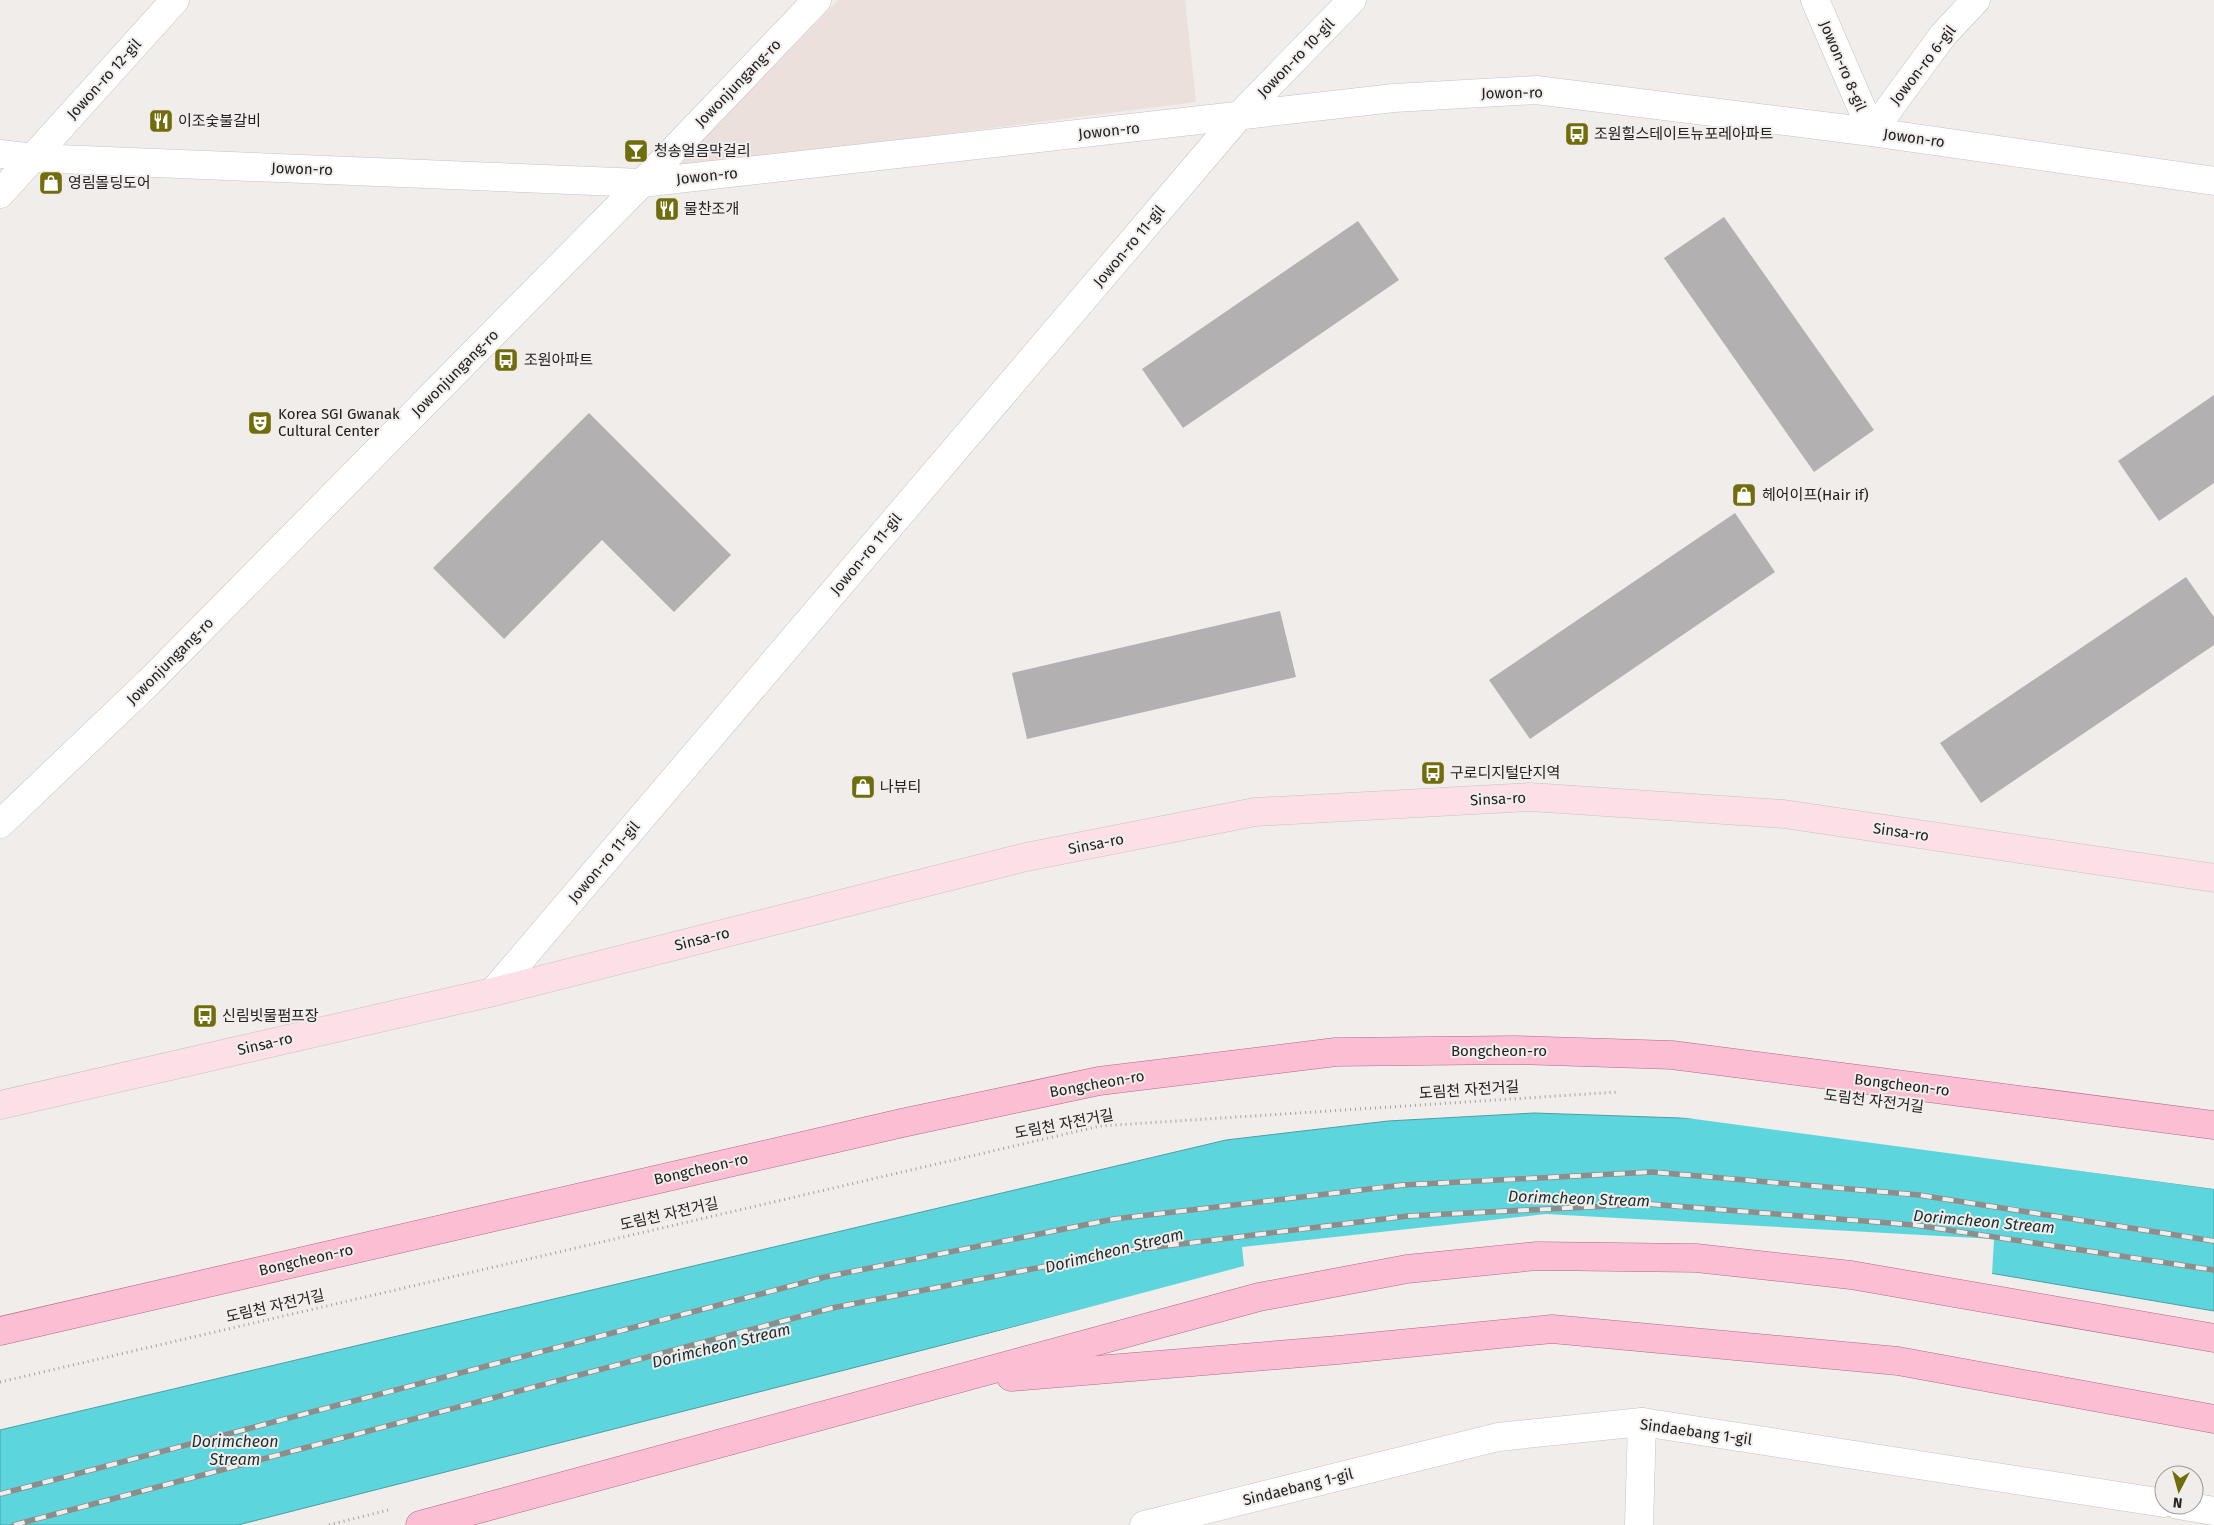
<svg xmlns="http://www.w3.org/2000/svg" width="2214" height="1525" viewBox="0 0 2214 1525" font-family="'Fira Sans','Noto Sans KR',sans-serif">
<rect width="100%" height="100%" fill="#f0edeb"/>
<path fill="#ebe0db" d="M838,0H1185L1196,102L673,169Z"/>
<path fill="#5dd5dd" stroke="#4b9fa4" d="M1534,1113L1710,1119L2214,1189V1311L1854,1250L1698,1234L1536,1231L1402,1241L1252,1266L238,1525H0V1430L1226,1140L1388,1121Z"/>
<g fill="#f0edeb">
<path d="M1657,1114L1710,1116L1868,1132L2214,1186V1189Z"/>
<path d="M1546,1214L1994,1239L1992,1275L2097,1294L1854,1253L1697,1236L1536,1234L1402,1244L1252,1268L810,1381L1244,1266L1242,1247Z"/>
</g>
<g fill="#b3b0b1">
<path d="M1724,217L1874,430L1814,472L1664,258Z"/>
<path d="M1358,221L1399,280L1183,428L1142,369Z"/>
<path d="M2214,395V483L2159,521L2118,461Z"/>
<path d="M589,413L731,555L674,612L602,540L504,639L433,568Z"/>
<path d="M1735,513L1775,572L1530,739L1489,680Z"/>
<path d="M2186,577L2214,617V645L1981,803L1940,743Z"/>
<path d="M1280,611L1296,677L1027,739L1012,673Z"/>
</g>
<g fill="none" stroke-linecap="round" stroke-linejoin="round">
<defs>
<g id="minor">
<path d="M1815,0L1872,132"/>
<path d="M1872,132L1943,35L1976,0"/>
<path d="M0,194L175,0"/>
<path d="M493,992L1239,116L1352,0"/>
<path d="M2178,1505L2214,1511"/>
<path d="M1144,1525L1498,1437L1642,1422L2164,1503"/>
<path d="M1639,1525L1642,1422"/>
</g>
<g id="tertiary">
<path d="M0,154L34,158L642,183L1394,98L1536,90L1872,132L2214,181"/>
<path d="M0,824L149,682L642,183L817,0"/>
</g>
<path id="secondary" d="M0,1105L493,992L1026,857L1255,812L1530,797L1784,814L2214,878"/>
<g id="primary">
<path d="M0,1331L902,1123L1099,1081L1336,1052L1514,1050L1672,1055L2214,1125"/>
<path d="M1011,1377L1338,1350L1552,1329L1898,1361L2214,1419"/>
<path d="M420,1525L1259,1297L1407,1269L1537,1256L1696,1258L1851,1275L2214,1338"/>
</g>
</defs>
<use href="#minor" stroke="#c6c3c1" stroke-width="29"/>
<use href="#tertiary" stroke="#c6c3c1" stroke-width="29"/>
<use href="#secondary" stroke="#c6c3c1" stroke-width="29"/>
<use href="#primary" stroke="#ae6b80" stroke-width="29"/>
<g stroke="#a3a09f" stroke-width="3" stroke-dasharray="1 4" stroke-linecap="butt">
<path d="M0,1382L1100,1126L1618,1092"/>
<path d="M329,1525L388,1510"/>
</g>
<use href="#minor" stroke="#fff" stroke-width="28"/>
<use href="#tertiary" stroke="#fff" stroke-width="28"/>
<use href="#secondary" stroke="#fddfe8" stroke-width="28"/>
<use href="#primary" stroke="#fbbed2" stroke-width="28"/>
<defs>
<g id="rail">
<path d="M0,1494L825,1277L1114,1219L1403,1185L1652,1172L1919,1195L2214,1241"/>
<path d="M14,1525L832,1308L1124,1251L1408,1216L1649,1204L1915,1225L2214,1270"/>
</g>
</defs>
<use href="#rail" stroke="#8f8d8b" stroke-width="5.5"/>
<use href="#rail" stroke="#f0edeb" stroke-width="4" stroke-dasharray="11" stroke-linecap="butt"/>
</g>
<defs>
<symbol id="restaurant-square" viewBox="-11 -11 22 22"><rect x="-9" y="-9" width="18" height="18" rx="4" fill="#6f6d0c" stroke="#f0edeb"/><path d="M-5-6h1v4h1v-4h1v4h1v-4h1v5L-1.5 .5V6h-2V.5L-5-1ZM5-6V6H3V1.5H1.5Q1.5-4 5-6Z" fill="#fff"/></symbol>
<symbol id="bus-square" viewBox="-11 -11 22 22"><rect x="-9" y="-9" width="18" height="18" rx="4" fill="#6f6d0c" stroke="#f0edeb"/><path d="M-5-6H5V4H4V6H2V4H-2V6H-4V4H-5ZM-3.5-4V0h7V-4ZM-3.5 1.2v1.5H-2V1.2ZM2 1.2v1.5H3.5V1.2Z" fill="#fff"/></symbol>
<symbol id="bar-square" viewBox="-11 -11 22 22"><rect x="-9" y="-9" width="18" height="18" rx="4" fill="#6f6d0c" stroke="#f0edeb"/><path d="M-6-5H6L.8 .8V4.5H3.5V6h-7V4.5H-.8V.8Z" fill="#fff"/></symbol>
<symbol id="shop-square" viewBox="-11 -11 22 22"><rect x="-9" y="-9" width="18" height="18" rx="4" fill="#6f6d0c" stroke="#f0edeb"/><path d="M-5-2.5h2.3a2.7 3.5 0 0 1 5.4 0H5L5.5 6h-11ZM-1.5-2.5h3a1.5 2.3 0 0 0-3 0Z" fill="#fff"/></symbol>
<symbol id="theatre-square" viewBox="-11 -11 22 22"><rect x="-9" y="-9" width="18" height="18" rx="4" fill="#6f6d0c" stroke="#f0edeb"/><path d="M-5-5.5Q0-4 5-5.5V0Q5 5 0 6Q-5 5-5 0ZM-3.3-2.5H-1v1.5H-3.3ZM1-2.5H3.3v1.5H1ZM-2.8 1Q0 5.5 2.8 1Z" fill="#fff"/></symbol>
</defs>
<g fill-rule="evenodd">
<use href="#restaurant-square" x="147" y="107" width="28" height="28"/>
<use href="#bus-square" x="1563" y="120" width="28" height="28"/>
<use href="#bar-square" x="622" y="137" width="28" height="28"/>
<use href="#shop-square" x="37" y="169" width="28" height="28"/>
<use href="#restaurant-square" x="653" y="195" width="28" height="28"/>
<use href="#bus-square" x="492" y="346" width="28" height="28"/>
<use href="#theatre-square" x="246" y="409" width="28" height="28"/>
<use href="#shop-square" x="1730" y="481" width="28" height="28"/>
<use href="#bus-square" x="1419" y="759" width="28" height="28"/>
<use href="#shop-square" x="849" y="773" width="28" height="28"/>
<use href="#bus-square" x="191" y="1002" width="28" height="28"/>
</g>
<g text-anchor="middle" stroke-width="4" stroke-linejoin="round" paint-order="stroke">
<g font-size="15" fill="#222020" stroke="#f0edeb">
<text transform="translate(1296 58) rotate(-46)" y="5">Jowon-ro 10-gil</text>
<text transform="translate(1923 65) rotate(-52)" y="5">Jowon-ro 6-gil</text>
<text transform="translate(1843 66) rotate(67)" y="5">Jowon-ro 8-gil</text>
<text transform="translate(104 79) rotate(-48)" y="5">Jowon-ro 12-gil</text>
<text transform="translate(738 83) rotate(-46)" y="5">Jowonjungang-ro</text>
<text transform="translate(1512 93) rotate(-1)" y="5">Jowon-ro</text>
<text transform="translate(1109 131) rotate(-6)" y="5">Jowon-ro</text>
<text transform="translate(1914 138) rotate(8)" y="5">Jowon-ro</text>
<text transform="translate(302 169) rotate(2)" y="5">Jowon-ro</text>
<text transform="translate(707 176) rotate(-6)" y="5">Jowon-ro</text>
<text transform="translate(1129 246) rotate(-50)" y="5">Jowon-ro 11-gil</text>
<text transform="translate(455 373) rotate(-45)" y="5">Jowonjungang-ro</text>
<text transform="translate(866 554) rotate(-50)" y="5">Jowon-ro 11-gil</text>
<text transform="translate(170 661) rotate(-45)" y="5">Jowonjungang-ro</text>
<text transform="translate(1498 799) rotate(-3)" y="5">Sinsa-ro</text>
<text transform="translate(1901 832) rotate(8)" y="5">Sinsa-ro</text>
<text transform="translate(1096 844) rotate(-11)" y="5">Sinsa-ro</text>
<text transform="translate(604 862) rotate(-50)" y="5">Jowon-ro 11-gil</text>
<text transform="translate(702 939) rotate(-14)" y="5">Sinsa-ro</text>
<text transform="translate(265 1044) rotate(-13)" y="5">Sinsa-ro</text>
<text x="1499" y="1056">Bongcheon-ro</text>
<text transform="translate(1097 1084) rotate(-10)" y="5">Bongcheon-ro</text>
<text transform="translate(1902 1085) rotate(7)" y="5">Bongcheon-ro</text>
<text transform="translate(1469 1090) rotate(-4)" y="5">도림천 자전거길</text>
<text transform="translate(1874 1101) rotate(7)" y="5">도림천 자전거길</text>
<text transform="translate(1064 1124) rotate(-11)" y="5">도림천 자전거길</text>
<text transform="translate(701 1169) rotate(-13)" y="5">Bongcheon-ro</text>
<text transform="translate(669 1214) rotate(-13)" y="5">도림천 자전거길</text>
<text transform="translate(306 1260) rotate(-13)" y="5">Bongcheon-ro</text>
<text transform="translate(275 1306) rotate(-13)" y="5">도림천 자전거길</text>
<text transform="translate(1696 1432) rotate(8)" y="5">Sindaebang 1-gil</text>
<text transform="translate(1298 1487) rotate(-14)" y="5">Sindaebang 1-gil</text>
</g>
<g font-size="15" fill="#222020" stroke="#f0edeb" text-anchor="start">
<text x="178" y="126">이조숯불갈비</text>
<text x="1594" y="139">조원힐스테이트뉴포레아파트</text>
<text x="654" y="156">청송얼음막걸리</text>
<text x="68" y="188">영림몰딩도어</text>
<text x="684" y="214">물찬조개</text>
<text x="524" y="365">조원아파트</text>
<text x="278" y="419">Korea SGI Gwanak<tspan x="278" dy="17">Cultural Center</tspan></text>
<text x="1762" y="500">헤어이프(Hair if)</text>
<text x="1450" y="778">구로디지털단지역</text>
<text x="880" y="792">나뷰티</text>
<text x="222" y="1021">신림빗물펌프장</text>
</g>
<g font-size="16" font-style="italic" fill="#182e2f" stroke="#f0edeb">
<text transform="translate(1579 1198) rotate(2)" y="6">Dorimcheon Stream</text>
<text transform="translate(1984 1221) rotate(5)" y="6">Dorimcheon Stream</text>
<text transform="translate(1114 1250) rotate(-14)" y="6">Dorimcheon Stream</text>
<text transform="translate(721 1345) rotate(-14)" y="6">Dorimcheon Stream</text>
<text x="235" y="1447">Dorimcheon<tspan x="235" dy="18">Stream</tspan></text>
</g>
</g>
<g transform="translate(2179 1490) rotate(186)"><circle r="24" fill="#f0edeb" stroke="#9e9b9a"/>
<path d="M0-4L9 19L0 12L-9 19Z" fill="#6f6d0c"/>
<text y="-8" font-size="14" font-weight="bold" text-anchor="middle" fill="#222020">N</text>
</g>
</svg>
